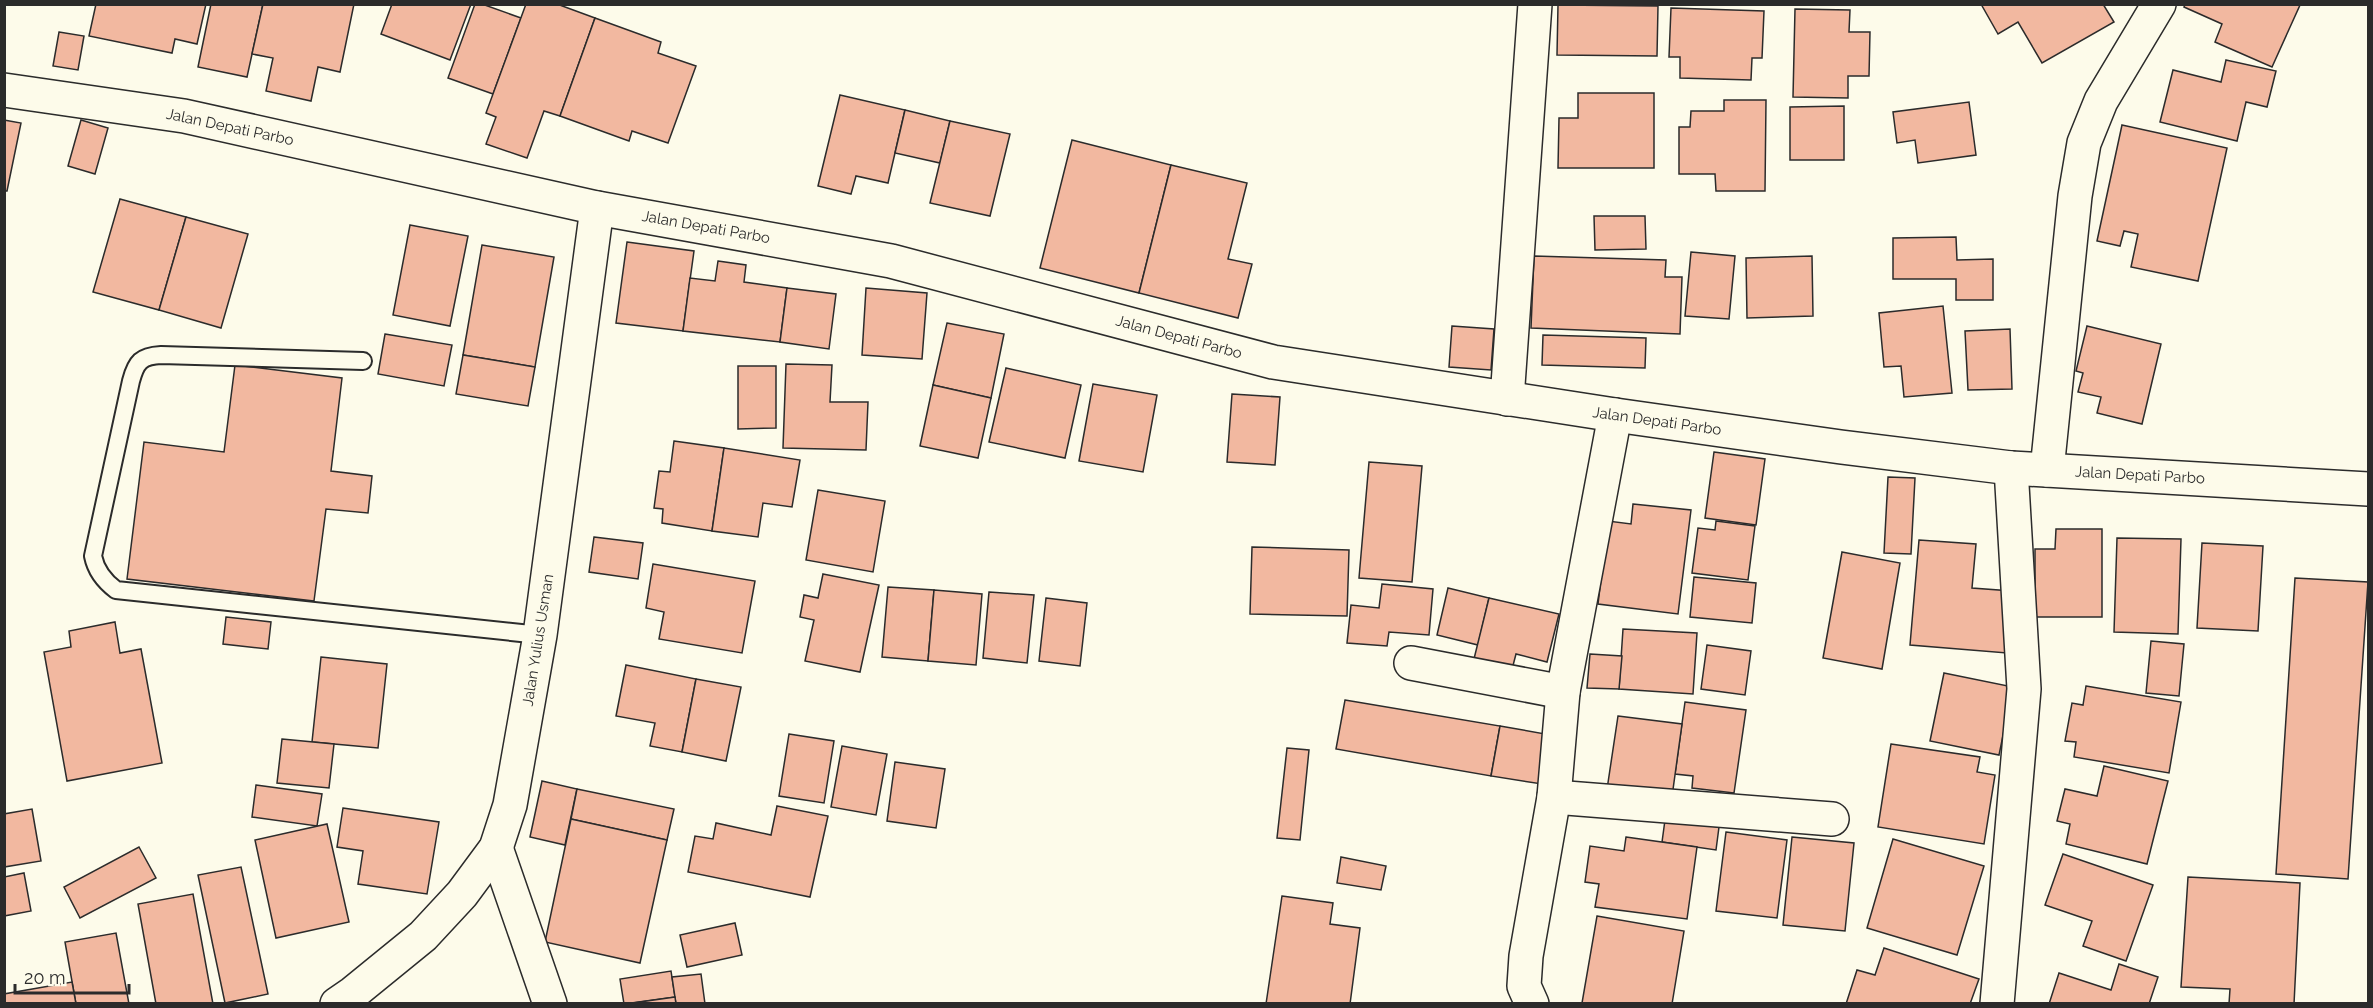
<svg xmlns="http://www.w3.org/2000/svg" width="2373" height="1008" viewBox="0 0 2373 1008" font-family="Raleway,sans-serif">
<rect width="100%" height="100%" fill="#fdfbea"/>
<g fill="#f2b8a0" stroke="#2b2b2b" stroke-width="1.5">
<path d="M96,4H206L197,44L175,39L172,53L89,36Z"/>
<path d="M211,4H263L247,77L198,67Z"/>
<path d="M263,4H354L340,72L318,67L311,101L266,91L273,58L252,54Z"/>
<path d="M392,4H471L450,60L381,34Z"/>
<path d="M475,4H482L521,18L493,94L448,78Z"/>
<path d="M526,4H557L595,18L560,116L544,111L527,158L486,144L496,117L486,113Z"/>
<path d="M1981,4H2103L2114,22L2042,63L2018,22L1998,34Z"/>
<path d="M2185,4H2300V5L2272,67L2215,42L2222,24L2184,7Z"/>
<path d="M1558,5L1658,6L1657,56L1557,55Z"/>
<path d="M1671,8L1764,11L1762,58H1752L1751,80L1680,78V57H1669Z"/>
<path d="M1795,9L1850,10L1849,32H1870L1869,76H1848V98L1793,97Z"/>
<path d="M595,18L661,42L658,53L696,66L668,143L632,131L629,141L560,116Z"/>
<path d="M59,32L84,36L78,70L53,66Z"/>
<path d="M2226,60L2276,71L2267,107L2246,102L2237,141L2160,122L2173,70L2221,82Z"/>
<path d="M1578,93H1654V168H1558L1559,118H1578Z"/>
<path d="M840,95L905,110L888,183L856,176L851,194L818,186Z"/>
<path d="M1724,100H1766L1765,191H1716L1715,174H1679V127H1690L1691,111H1724Z"/>
<path d="M1969,102L1976,155L1918,163L1915,140L1897,143L1893,112Z"/>
<path d="M1844,106V160H1790V107Z"/>
<path d="M905,110L950,121L940,163L895,153Z"/>
<path d="M4,120L21,123L7,191H4Z"/>
<path d="M81,120L108,128L95,174L68,166Z"/>
<path d="M950,121L1010,134L990,216L930,203Z"/>
<path d="M2122,125L2227,148L2198,281L2131,267L2138,234L2124,231L2120,246L2097,241Z"/>
<path d="M1072,140L1171,165L1139,293L1040,268Z"/>
<path d="M1171,165L1247,183L1228,259L1252,264L1238,318L1139,293Z"/>
<path d="M120,199L186,217L159,310L93,292Z"/>
<path d="M1594,216H1645L1646,249L1595,250Z"/>
<path d="M186,217L248,234L221,328L159,310Z"/>
<path d="M410,225L468,236L450,326L393,315Z"/>
<path d="M1956,237L1957,260L1993,259V300H1956V279H1893V238Z"/>
<path d="M627,242L694,251L683,331L616,323Z"/>
<path d="M482,245L554,257L535,367L463,355Z"/>
<path d="M1691,252L1735,256L1729,319L1685,316Z"/>
<path d="M1534,256L1666,260L1665,277H1682L1680,334L1531,328Z"/>
<path d="M1812,256L1813,316L1747,318L1746,258Z"/>
<path d="M718,261L746,265L744,282L787,288L780,342L683,331L690,278L715,281Z"/>
<path d="M787,288L836,294L829,349L780,342Z"/>
<path d="M866,288L927,293L922,359L862,355Z"/>
<path d="M1943,306L1952,393L1904,397L1901,366L1884,367L1879,313Z"/>
<path d="M947,323L1004,334L991,398L933,385Z"/>
<path d="M1452,326L1494,329L1491,370L1449,367Z"/>
<path d="M2087,326L2161,344L2142,424L2097,413L2101,397L2078,392L2083,373L2076,371Z"/>
<path d="M2010,329L2012,389L1968,390L1965,331Z"/>
<path d="M385,334L452,345L444,386L378,374Z"/>
<path d="M1543,335L1646,338L1645,368L1542,365Z"/>
<path d="M463,355L535,367L528,406L456,394Z"/>
<path d="M786,364L832,365L830,402H868L866,450L783,448Z"/>
<path d="M235,365L342,378L331,471L372,476L368,513L326,509L314,601L127,579L144,442L224,452Z"/>
<path d="M738,366H776V428L738,429Z"/>
<path d="M1006,368L1081,385L1065,458L989,442Z"/>
<path d="M1093,384L1157,395L1143,472L1079,461Z"/>
<path d="M933,385L991,398L978,458L920,446Z"/>
<path d="M1232,394L1280,397L1275,465L1227,462Z"/>
<path d="M674,441L724,448L712,531L662,523L663,509L654,508L659,471L670,472Z"/>
<path d="M724,448L800,460L792,507L763,503L758,537L712,531Z"/>
<path d="M1714,452L1765,459L1756,525L1705,518Z"/>
<path d="M1369,462L1422,466L1412,582L1359,578Z"/>
<path d="M1888,477L1915,478L1911,554L1884,553Z"/>
<path d="M818,490L885,501L873,572L806,560Z"/>
<path d="M1633,504L1691,510L1678,614L1598,604L1608,521L1631,524Z"/>
<path d="M1716,521L1755,526L1748,580L1692,573L1698,528L1715,530Z"/>
<path d="M2056,529H2102V617H2035V549H2055Z"/>
<path d="M594,537L643,543L638,579L589,572Z"/>
<path d="M2117,538L2181,539L2178,634L2114,632Z"/>
<path d="M1919,540L1976,544L1972,588L2012,591L2007,653L1910,645Z"/>
<path d="M2202,543L2263,546L2258,631L2197,628Z"/>
<path d="M1252,547L1349,550L1347,616L1250,614Z"/>
<path d="M1842,552L1900,563L1882,669L1823,658Z"/>
<path d="M653,564L755,581L742,653L659,639L664,612L646,608Z"/>
<path d="M823,574L879,585L860,672L805,661L814,620L800,617L804,595L818,598Z"/>
<path d="M1694,577L1756,583L1752,623L1690,617Z"/>
<path d="M2295,578L2368,582L2348,879L2276,874Z"/>
<path d="M1382,584L1433,589L1429,635L1389,632L1387,646L1347,643L1351,605L1379,608Z"/>
<path d="M888,587L934,590L928,661L882,657Z"/>
<path d="M1448,588L1489,598L1478,645L1437,635Z"/>
<path d="M934,590L982,594L976,665L928,661Z"/>
<path d="M989,592L1034,595L1027,663L983,658Z"/>
<path d="M1046,598L1087,603L1080,666L1039,661Z"/>
<path d="M1489,598L1559,614L1547,662L1516,654L1510,677L1472,667Z"/>
<path d="M226,617L271,622L268,649L223,644Z"/>
<path d="M115,622L120,653L141,649L162,763L67,781L44,652L71,647L69,631Z"/>
<path d="M1623,629L1697,633L1693,694L1619,689Z"/>
<path d="M2151,641L2184,644L2179,696L2146,693Z"/>
<path d="M1707,645L1751,651L1745,695L1701,689Z"/>
<path d="M1590,654L1622,656L1619,689L1587,688Z"/>
<path d="M321,657L387,664L378,748L312,742Z"/>
<path d="M626,665L696,679L682,752L650,746L655,723L616,716Z"/>
<path d="M1944,673L2013,687L1999,755L1930,741Z"/>
<path d="M696,679L741,687L726,761L682,752Z"/>
<path d="M2086,686L2181,702L2169,773L2074,757L2076,742L2065,741L2072,703L2083,705Z"/>
<path d="M1345,700L1500,726L1491,776L1336,749Z"/>
<path d="M1685,702L1746,710L1734,793L1692,788L1693,776L1675,774Z"/>
<path d="M1618,716L1682,724L1671,804L1606,796Z"/>
<path d="M1500,726L1551,735L1542,784L1491,776Z"/>
<path d="M789,734L834,741L824,803L779,796Z"/>
<path d="M282,739L334,744L329,788L277,783Z"/>
<path d="M1891,744L1980,757L1977,772L1995,775L1984,844L1878,827Z"/>
<path d="M842,746L887,754L876,815L831,807Z"/>
<path d="M1287,748L1309,750L1300,840L1277,838Z"/>
<path d="M895,762L945,769L936,828L887,821Z"/>
<path d="M2104,766L2168,781L2147,864L2066,844L2070,824L2057,821L2065,789L2097,796Z"/>
<path d="M542,781L577,789L565,845L530,837Z"/>
<path d="M256,785L322,794L317,826L252,817Z"/>
<path d="M577,789L674,809L667,840L571,819Z"/>
<path d="M777,806L828,816L810,897L688,872L695,836L713,839L716,823L771,835Z"/>
<path d="M343,808L439,822L427,894L358,884L363,851L337,847Z"/>
<path d="M32,809L41,861L4,867V814Z"/>
<path d="M571,819L667,840L640,963L545,942Z"/>
<path d="M1665,820L1719,827L1716,850L1662,842Z"/>
<path d="M327,824L349,922L276,938L255,840Z"/>
<path d="M1726,832L1787,840L1777,918L1716,911Z"/>
<path d="M1626,837L1697,847L1687,919L1595,907L1599,884L1585,882L1590,846L1624,851Z"/>
<path d="M1792,837L1854,843L1845,931L1783,925Z"/>
<path d="M1893,839L1984,866L1957,955L1867,928Z"/>
<path d="M139,847L156,878L80,918L64,887Z"/>
<path d="M2063,854L2153,885L2126,961L2083,946L2092,921L2045,905Z"/>
<path d="M1341,857L1386,866L1381,890L1337,883Z"/>
<path d="M241,867L268,994L225,1003L198,875Z"/>
<path d="M24,873L31,911L4,916V877Z"/>
<path d="M2188,877L2300,883L2294,1004H2229L2230,989L2181,987Z"/>
<path d="M193,894L213,1004H156L138,904Z"/>
<path d="M1282,896L1333,903L1330,924L1360,928L1350,1004H1266Z"/>
<path d="M1597,916L1684,931L1672,1004L1582,1003Z"/>
<path d="M735,923L742,955L687,967L680,935Z"/>
<path d="M116,933L129,1004H76L65,942Z"/>
<path d="M1884,948L1979,979L1970,1004H1846L1857,970L1875,975Z"/>
<path d="M2119,964L2158,977L2149,1004H2049L2059,973L2111,990Z"/>
<path d="M671,971L675,997L624,1004L620,979Z"/>
<path d="M701,974L705,1004H676L672,977Z"/>
<path d="M72,982L76,1004H4V994Z"/>
<path d="M675,997L676,1004H626Z"/>
</g>
<g fill="none" stroke-linecap="round" stroke-linejoin="round">
<defs>
<path id="lane" d="M363,361L161,355C141,356 136,362 131,381L93,556C96,571 104,581 116,590L540,635"/>
<g id="street">
<path d="M1507,399L1535,4"/>
<path d="M2047,470L2075,196L2084,143L2101,101L2159,4"/>
<path d="M1411,663L1563,692"/>
<path d="M1554,797L1832,819"/>
<path d="M496,848L550,1004"/>
<path d="M1532,1004L1524,986L1526,956L1554,797L1563,692L1615,415"/>
<path d="M1997,1004L2024,689L2011,468"/>
</g>
<g id="secondary">
<path d="M4,90L184,116L597,208L891,261L1273,362L1615,415L1841,447L2011,468L2368,489"/>
<path d="M337,1004L353,993L423,936L462,894L496,848L510,805L540,635L597,208"/>
</g>
</defs>
<use href="#lane" stroke="#2b2b2b" stroke-width="20"/>
<use href="#street" stroke="#2b2b2b" stroke-width="36"/>
<use href="#secondary" stroke="#2b2b2b" stroke-width="36"/>
<use href="#lane" stroke="#fdfbea" stroke-width="16"/>
<use href="#street" stroke="#fdfbea" stroke-width="33"/>
<use href="#secondary" stroke="#fdfbea" stroke-width="33"/>
</g>
<g text-anchor="middle" stroke-width="4.5" stroke-linejoin="round" paint-order="stroke">
<g font-size="15" fill="#2b2b2b" stroke="#fdfbea">
<text transform="translate(230 127) rotate(12)" y="5">Jalan Depati Parbo</text>
<text transform="translate(706 227) rotate(10)" y="5">Jalan Depati Parbo</text>
<text transform="translate(1179 337) rotate(15)" y="5">Jalan Depati Parbo</text>
<text transform="translate(1657 421) rotate(8)" y="5">Jalan Depati Parbo</text>
<text transform="translate(2140 475) rotate(3)" y="5">Jalan Depati Parbo</text>
<text transform="translate(538 640) rotate(-81)" y="5">Jalan Yulius Usman</text>
</g>
</g>
<rect width="2373" height="1008" fill="none" stroke="#2b2b2b" stroke-width="12"/>
<path d="M15 984v9h114v-9" fill="none" stroke="#2b2b2b" stroke-width="3"/>
<text x="24" y="984" font-size="18" fill="#2b2b2b" stroke="#fdfbea" stroke-width="4.5" paint-order="stroke">20 m</text>
</svg>
